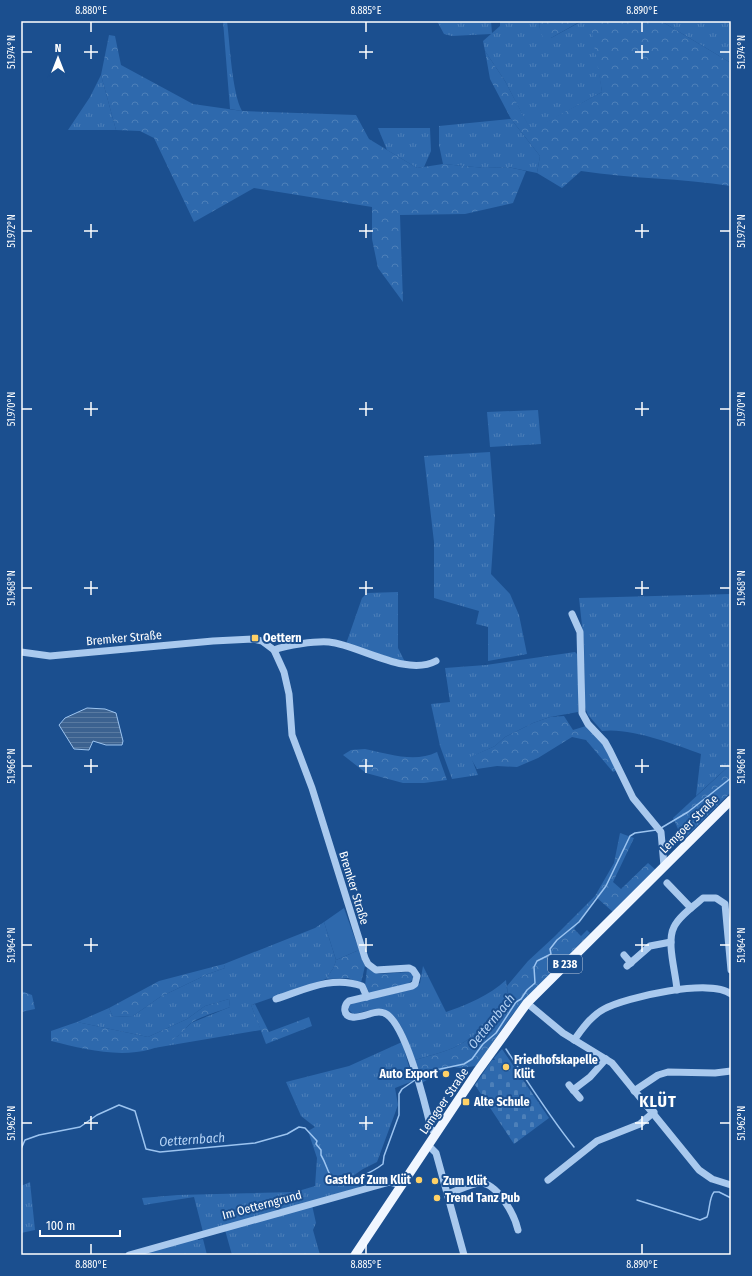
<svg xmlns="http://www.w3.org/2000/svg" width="752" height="1276" viewBox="0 0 752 1276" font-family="'Fira Sans Condensed',sans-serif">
<defs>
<pattern id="grass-tufts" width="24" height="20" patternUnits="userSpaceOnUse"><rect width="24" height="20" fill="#2e69ad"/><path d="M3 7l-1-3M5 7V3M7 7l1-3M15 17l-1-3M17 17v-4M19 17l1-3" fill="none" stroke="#4d80b9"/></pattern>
<pattern id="forest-crowns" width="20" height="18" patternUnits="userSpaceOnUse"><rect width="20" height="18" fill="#2e69ad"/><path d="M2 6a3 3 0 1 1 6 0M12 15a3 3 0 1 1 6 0" fill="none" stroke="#4d80b9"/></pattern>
<pattern id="cemetery-stones" width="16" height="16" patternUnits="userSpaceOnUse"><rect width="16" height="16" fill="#2e69ad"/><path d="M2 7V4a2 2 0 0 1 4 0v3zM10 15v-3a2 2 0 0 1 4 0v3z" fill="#4d80b9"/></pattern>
<pattern id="water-rules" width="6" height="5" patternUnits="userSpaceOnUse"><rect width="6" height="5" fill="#3c6290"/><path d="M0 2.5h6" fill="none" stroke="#597aa1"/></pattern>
</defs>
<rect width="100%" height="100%" fill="#1b4f8f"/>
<g fill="url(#grass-tufts)">
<path d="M223,21H227C230,45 232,92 242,111L230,109Z"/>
<path d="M437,21H491L492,33L500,26V21H539L540,29L551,38L582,21H592L602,92L531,131L505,81L485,51L483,41L491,34L452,36L444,34Z"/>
<path d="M661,21H731V63Z"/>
<path d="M101,75L116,130H68L90,97Z"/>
<path d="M511,119L540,156L537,173L508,167L485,168L443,164L439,145V126Z"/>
<path d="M378,128H430L431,151L424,167L417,168L387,150Z"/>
<path d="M538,410L541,444L490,447L487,412Z"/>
<path d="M490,452L495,516L491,574L510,594L519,615L527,654L488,661V627L476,624L479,611L434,598V542L424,456Z"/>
<path d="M398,592V648L405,662L346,644L362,598L367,593Z"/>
<path d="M731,594V764L696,796L701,754C674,744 629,727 602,731L588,715L585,707L584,644L579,598Z"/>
<path d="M575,652L578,655V712L550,717L533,723L505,737L495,746L471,757L478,775L452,779L440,746L431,704L450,702L445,668L486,665Z"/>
<path d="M324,922L336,960L334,967L326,979L251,1005L261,1030L154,1048L178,1036L191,1023L230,1007L229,999L205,1006L187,1019L148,1037L77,1022L109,1008L113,1017L133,1016L160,997L208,974L225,968L224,964L315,928Z"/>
<path d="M423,966L446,1012C469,1004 488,996 506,980L508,999C494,1018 475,1038 453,1048C441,1053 427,1056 415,1060C409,1045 400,1011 381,1009C373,1008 362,1013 353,1014L349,1010V1006L353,1003L410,990L420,983Z"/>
<path d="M402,1042L413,1081L395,1088L398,1105L377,1162L363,1169L347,1180L361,1187L203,1232L194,1197L144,1205L142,1198L178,1195L295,1192L315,1186L317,1158L308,1131L315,1127L301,1116L286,1082L349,1066Z"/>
<path d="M30,1182L35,1230L21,1233V1186Z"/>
<path d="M312,1205L316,1223L313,1230L320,1255H232L225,1230Z"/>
<path d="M197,1237L198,1240L203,1239L207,1255H136Z"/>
</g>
<g fill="url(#forest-crowns)">
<path d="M539,21H581L551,38H543L540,29Z"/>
<path d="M590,21H661L731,63V186C681,178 631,179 581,171L562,188L537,173L540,156L511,119L490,79L485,51L505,81L531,130L602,92Z"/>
<path d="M109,35L115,36L121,65L193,104L242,111L356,115L369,139L417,168L443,164L485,168L508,167L526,171L513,203L465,214L400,215L403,302L378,268L372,239V207L254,188L194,222L154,138L140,131L116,130L101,75Z"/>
<path d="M564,716L573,730L586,726L603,740L617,770L613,772L586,740L572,737L538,758L517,767L497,766L477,769L470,757L495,746L505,737L533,723L550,717Z"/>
<path d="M365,749C389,754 415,763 437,752L447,780L424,783H403L366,773L343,755L351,750Z"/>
<path d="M731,764V792L683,840L673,818Z"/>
<path d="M620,833L634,838L613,882L621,889L648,863L656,870L613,912L596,897L574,929L581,936L587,930L590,933L512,1015L476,1066L460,1068L450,1066L420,1084L415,1060C427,1056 441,1053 453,1048C475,1038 494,1018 508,999L507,986L528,961L554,937L595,896L614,863Z"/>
<path d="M359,950L365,966L361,983L348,978L326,979L334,967L336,960Z"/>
<path d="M224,964L225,968L208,974L160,997L133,1016L113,1017L109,1008L159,981Z"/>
<path d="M367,968L379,974L409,972L413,975V979L407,985L370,993L365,986Z"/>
<path d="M21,991L32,995L35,1009L21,1012Z"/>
<path d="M229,999L230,1007C218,1012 201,1016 191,1023C186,1027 183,1033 178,1036C139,1064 92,1051 51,1041V1031L77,1022L148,1037L187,1019L205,1006Z"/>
<path d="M255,1004L269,1032L309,1017L312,1026L266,1044L251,1005Z"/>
</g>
<path fill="url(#cemetery-stones)" d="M502,1049L549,1118L514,1144L475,1085L492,1060H495L494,1058Z"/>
<path fill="#2e69ad" d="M344,908L359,950L336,960L324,922Z"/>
<path fill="url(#water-rules)" stroke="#9cc4f0" d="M87,708L105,709L116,713L123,741L122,745H106L93,741L89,750L74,749L59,725L65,718Z"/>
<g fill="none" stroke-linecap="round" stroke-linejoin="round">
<g stroke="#9cc4f0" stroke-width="1.5">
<path d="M661,828L688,812L731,778"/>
<path d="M506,1049C528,1082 549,1116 574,1147"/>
<path d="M420,1077L431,1071L464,1064L472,1059L483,1044L496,1033L516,1002L521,999L527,990L535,983L534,967L537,961L551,954L550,949L557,940L579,922L606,886L630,836L635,833L656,830"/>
<path d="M21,1149L25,1140L39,1135L80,1127L97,1115L119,1105L135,1111L146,1149L160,1152L255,1143L287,1134L299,1127L305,1128L317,1141L316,1144L321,1150V1155C331,1172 325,1178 346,1183C359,1177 372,1173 383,1164L384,1156L399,1115V1094L402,1089L415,1080"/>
<path d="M637,1200L700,1220L707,1217C710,1209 709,1198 714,1192H719L731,1198"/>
</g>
<g stroke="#a9c9ee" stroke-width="7">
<path d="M572,614L580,632L582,713L588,724L605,742L610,751L633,798L661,832L664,866"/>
<path d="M274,650C287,645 315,641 329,642C359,645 406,677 436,661"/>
<path d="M21,652L50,656L213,641L253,639L262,641L274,650L284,672L289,694L292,735L312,788L365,958L368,964L376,970L409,968L413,970L417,976L415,984L412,986L349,1001C343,1006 343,1016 352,1017C366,1019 378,1005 390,1017C408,1035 425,1103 431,1129L437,1133"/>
<path d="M667,883L691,908"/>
<path d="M624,955L631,963"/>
<path d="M627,966L650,946L671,942"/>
<path d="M677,990C676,973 666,942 674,927C679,916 693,907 703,898H716L725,904L731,970"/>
<path d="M276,999C304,990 332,975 362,986L367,997"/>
<path d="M527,1003L563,1033L612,1063L699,1170L712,1179L731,1185"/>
<path d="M574,1040C583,1028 591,1016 604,1009C626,997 711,978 731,994"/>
<path d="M569,1085L580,1098"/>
<path d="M573,1090L590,1077L606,1059"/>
<path d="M634,1091L658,1075L668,1072L715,1073L731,1071"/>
<path d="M428,1145L436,1153L464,1255"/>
<path d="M548,1180L597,1141L640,1124L654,1112"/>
<path d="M447,1194C457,1191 470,1184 480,1183C498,1183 515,1216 518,1230"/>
<path d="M129,1255L372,1187L390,1182L401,1185"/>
</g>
<path stroke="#f0f6ff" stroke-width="9" d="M355,1255L477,1072L527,1003L731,800"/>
</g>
<path fill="none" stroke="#fff" stroke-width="1.5" d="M91,22V32M366,22V32M642,22V32M91,45V59M366,45V59M642,45V59M22,52H32M84,52H98M359,52H373M635,52H649M720,52H730M91,224V238M366,224V238M642,224V238M22,231H32M84,231H98M359,231H373M635,231H649M720,231H730M91,402V416M366,402V416M642,402V416M22,409H32M84,409H98M359,409H373M635,409H649M720,409H730M91,581V595M366,581V595M642,581V595M22,588H32M84,588H98M359,588H373M635,588H649M720,588H730M91,759V773M366,759V773M642,759V773M22,766H32M84,766H98M359,766H373M635,766H649M720,766H730M91,938V952M366,938V952M642,938V952M22,945H32M84,945H98M359,945H373M635,945H649M720,945H730M91,1116V1130M366,1116V1130M642,1116V1130M22,1123H32M84,1123H98M359,1123H373M635,1123H649M720,1123H730M91,1244V1254M366,1244V1254M642,1244V1254"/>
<g fill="#ffd166" stroke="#1b4f8f" stroke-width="1.5">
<rect x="251" y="634" width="8" height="8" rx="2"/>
<circle cx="506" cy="1067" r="4"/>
<circle cx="446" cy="1074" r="4"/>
<rect x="462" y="1098" width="8" height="8" rx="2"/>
<circle cx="419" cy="1180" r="4"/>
<circle cx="435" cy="1181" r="4"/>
<circle cx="437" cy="1198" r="4"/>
</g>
<g text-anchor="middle" stroke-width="4" stroke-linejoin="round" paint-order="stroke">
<rect fill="#1b4f8f" stroke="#bbcadd" stroke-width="1" x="548" y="955" width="34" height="18" rx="3"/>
<g font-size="11" font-weight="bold" fill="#fff">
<text x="565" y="968">B 238</text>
</g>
<g font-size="12" fill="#fff" stroke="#1b4f8f">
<text transform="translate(124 638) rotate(-5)" y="4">Bremker Straße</text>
<text transform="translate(689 824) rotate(-45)" y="4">Lemgoer Straße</text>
<text transform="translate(354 888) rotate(73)" y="4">Bremker Straße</text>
<text transform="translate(444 1101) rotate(-56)" y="4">Lemgoer Straße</text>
<text transform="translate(262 1205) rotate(-15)" y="4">Im Oetterngrund</text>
</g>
<g font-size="12" font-weight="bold" fill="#fff" stroke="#1b4f8f" text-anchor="start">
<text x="263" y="642">Oettern</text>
<text x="514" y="1064">Friedhofskapelle<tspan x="514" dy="14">Klüt</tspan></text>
<text x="438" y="1078" text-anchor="end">Auto Export</text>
<text x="474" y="1106">Alte Schule</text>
<text x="411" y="1184" text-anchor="end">Gasthof Zum Klüt</text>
<text x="443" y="1185">Zum Klüt</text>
<text x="445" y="1202">Trend Tanz Pub</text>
</g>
<g font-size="13" font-style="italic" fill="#b5d3f5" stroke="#1b4f8f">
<text transform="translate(491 1021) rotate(-51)" y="5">Oetternbach</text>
<text transform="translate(192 1139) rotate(-4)" y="5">Oetternbach</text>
</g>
<g font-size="16" font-weight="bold" letter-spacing="1" fill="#fff" stroke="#1b4f8f">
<text x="658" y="1107">KLÜT</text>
</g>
</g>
<rect width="752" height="1276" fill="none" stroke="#1b4f8f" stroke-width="44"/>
<g transform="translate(58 58)" stroke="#1b4f8f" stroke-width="3" paint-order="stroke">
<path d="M0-3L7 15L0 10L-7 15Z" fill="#ffffff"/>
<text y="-6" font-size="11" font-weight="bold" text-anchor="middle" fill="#ffffff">N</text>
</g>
<path d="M40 1230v6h80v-6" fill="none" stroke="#ffffff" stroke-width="2"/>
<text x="46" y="1230" font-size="12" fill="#ffffff" stroke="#1b4f8f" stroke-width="3" paint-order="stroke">100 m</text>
<rect x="22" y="22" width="708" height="1232" fill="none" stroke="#fff" stroke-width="1.5"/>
<g font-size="10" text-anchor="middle" fill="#fff">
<text x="91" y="14">8.880°E</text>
<text x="366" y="14">8.885°E</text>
<text x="642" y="14">8.890°E</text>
<text transform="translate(11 52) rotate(-90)" y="4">51.974°N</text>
<text transform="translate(741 52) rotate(-90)" y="4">51.974°N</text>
<text transform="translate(11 231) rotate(-90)" y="4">51.972°N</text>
<text transform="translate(741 231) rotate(-90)" y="4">51.972°N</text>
<text transform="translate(11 409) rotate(-90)" y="4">51.970°N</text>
<text transform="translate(741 409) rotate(-90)" y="4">51.970°N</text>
<text transform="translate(11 588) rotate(-90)" y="4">51.968°N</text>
<text transform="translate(741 588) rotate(-90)" y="4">51.968°N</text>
<text transform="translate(11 766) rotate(-90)" y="4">51.966°N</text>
<text transform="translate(741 766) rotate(-90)" y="4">51.966°N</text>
<text transform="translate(11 945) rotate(-90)" y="4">51.964°N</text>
<text transform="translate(741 945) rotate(-90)" y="4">51.964°N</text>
<text transform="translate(11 1123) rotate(-90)" y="4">51.962°N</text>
<text transform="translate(741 1123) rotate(-90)" y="4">51.962°N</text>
<text x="91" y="1268">8.880°E</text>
<text x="366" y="1268">8.885°E</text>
<text x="642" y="1268">8.890°E</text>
</g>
</svg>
